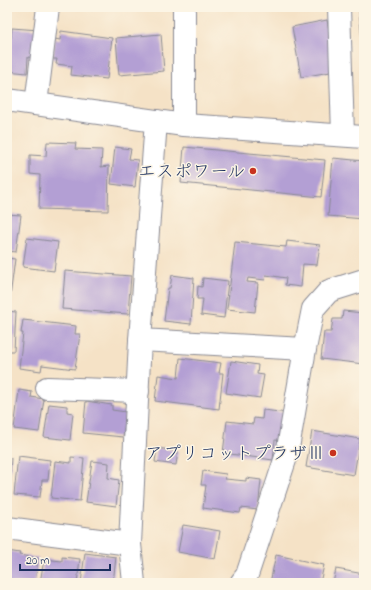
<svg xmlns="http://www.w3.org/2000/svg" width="371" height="590" viewBox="0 0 371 590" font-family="'Indie Flower','Klee One',sans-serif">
<rect width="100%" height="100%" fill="#fcf5e5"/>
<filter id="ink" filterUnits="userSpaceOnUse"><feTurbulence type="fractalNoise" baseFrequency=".025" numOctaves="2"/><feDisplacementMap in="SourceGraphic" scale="8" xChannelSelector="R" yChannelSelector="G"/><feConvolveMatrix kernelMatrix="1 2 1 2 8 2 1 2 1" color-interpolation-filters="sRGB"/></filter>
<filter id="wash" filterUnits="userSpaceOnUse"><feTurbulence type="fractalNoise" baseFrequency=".012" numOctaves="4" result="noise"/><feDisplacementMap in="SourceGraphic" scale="16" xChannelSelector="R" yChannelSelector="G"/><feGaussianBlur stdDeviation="0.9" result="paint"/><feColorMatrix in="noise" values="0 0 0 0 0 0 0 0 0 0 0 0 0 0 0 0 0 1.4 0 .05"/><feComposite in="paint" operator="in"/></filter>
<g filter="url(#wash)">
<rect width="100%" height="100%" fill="#f5e2c6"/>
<g id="blocks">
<g fill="#b39fd4">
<path d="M364,9V41H362L359,10Z"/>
<path d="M327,20L336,71L301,77L292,27Z"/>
<path d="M12,28L39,30L36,58L28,57L27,73L7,71V37L11,38Z"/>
<path d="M61,31L112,38L107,79L71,75L72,66L56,64L57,59H53L55,39L60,40Z"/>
<path d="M161,34L164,71L119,75L116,38Z"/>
<path d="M47,142L76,143L75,149L102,150L101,167L109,166L108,211L39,209L40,175L30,174V155L46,156Z"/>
<path d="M115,147L131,149L129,159L138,160L135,187L111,184Z"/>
<path d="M184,147L325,160L321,197L181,183Z"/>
<path d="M333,158L364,161V219L328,216Z"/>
<path d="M7,214L21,215L16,252L7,251Z"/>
<path d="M27,238L58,242L54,271L23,267Z"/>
<path d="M287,241L320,245L317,265L303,264L301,287L285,285L286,278L266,275L265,280L248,278L247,282L258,283L255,312L227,309L235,242L286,247Z"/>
<path d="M7,258L15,259L10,297H7Z"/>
<path d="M65,271L131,276L128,314L62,309Z"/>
<path d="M172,275L194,278L191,324L164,321L168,288H170Z"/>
<path d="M203,278L228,281L224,318L201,315L203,299H197L198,286L202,287Z"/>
<path d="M7,311L16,312L14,351H7Z"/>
<path d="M343,311L364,313V364L321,359L324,332H331L333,319H342Z"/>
<path d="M23,320L76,326L75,334H80L75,369L42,365L41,371L19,368L23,333H21Z"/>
<path d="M180,358L221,363L219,373H223L219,409L155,401L158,375L178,378Z"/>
<path d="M231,361L258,365L257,374L264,375L260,398L226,393Z"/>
<path d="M19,390L32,392L31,397L44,399L39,432L14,429Z"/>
<path d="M86,401L112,405V410L126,412L123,437L83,433Z"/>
<path d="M49,404L67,406V412L73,413L70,440L44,437Z"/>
<path d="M263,410L288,413L284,441L275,440L273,460L223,453L227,421L253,424L254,418L262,419Z"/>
<path d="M312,431L360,439L354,475L306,467Z"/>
<path d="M157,448L178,451L176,465L155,462Z"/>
<path d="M18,456L50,460L48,480H42L40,497L14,495Z"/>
<path d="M7,457L11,458L9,491H7Z"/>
<path d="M71,457L84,458L80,501L51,498L55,461L71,463Z"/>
<path d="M92,461L109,463L108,478L119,480L116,506L86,502Z"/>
<path d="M203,471L226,474L225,479L246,481V478L261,480L258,510L241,508L240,513L203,508L206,485H201Z"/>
<path d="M183,525L220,531L215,559L178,552Z"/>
<path d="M7,551L20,553L19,555L38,558L35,583H7Z"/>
<path d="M85,553L116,557L113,583H81Z"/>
<path d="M276,555L324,565L320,583H270Z"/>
<path d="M62,557L80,559L77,583H40L44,559L62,561Z"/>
<path d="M336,569L364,574V583H333Z"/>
</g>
</g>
</g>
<g filter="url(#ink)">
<use href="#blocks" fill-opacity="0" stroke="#888892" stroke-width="1"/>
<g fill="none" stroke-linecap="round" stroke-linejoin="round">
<defs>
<g id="minor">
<path d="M339,7L343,135"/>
<path d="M7,100L184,125L364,137"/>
<path d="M36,104L48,7"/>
<path d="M184,125V7"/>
<path d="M140,340L305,349"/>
<path d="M47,388L138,391"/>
<path d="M7,528L130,544"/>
<path d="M134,583L130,544L140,340L156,121"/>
<path d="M241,583L247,575L287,454L305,349L313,309L329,291L364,280"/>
</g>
</defs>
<use href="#minor" stroke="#888892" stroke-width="24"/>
<use href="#minor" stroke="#fff" stroke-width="22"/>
</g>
</g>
<g fill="#c8321e" stroke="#fcf5e5" stroke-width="1.5">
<circle cx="253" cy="171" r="4"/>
<circle cx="333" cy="453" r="4"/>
</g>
<g text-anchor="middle" stroke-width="3" stroke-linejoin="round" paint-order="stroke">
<g font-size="18" fill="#1b2f5e" stroke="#fcf5e5" text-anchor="end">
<text x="245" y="177">エスポワール</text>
<text x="325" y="459">アプリコットプラザⅢ</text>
</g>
</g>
<rect width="371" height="590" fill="none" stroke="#fcf5e5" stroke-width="24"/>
<path d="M20 564v6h90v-6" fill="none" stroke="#1b2f5e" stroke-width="2"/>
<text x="26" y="564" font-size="12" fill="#1b2f5e" stroke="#fcf5e5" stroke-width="3" paint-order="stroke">20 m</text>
</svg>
